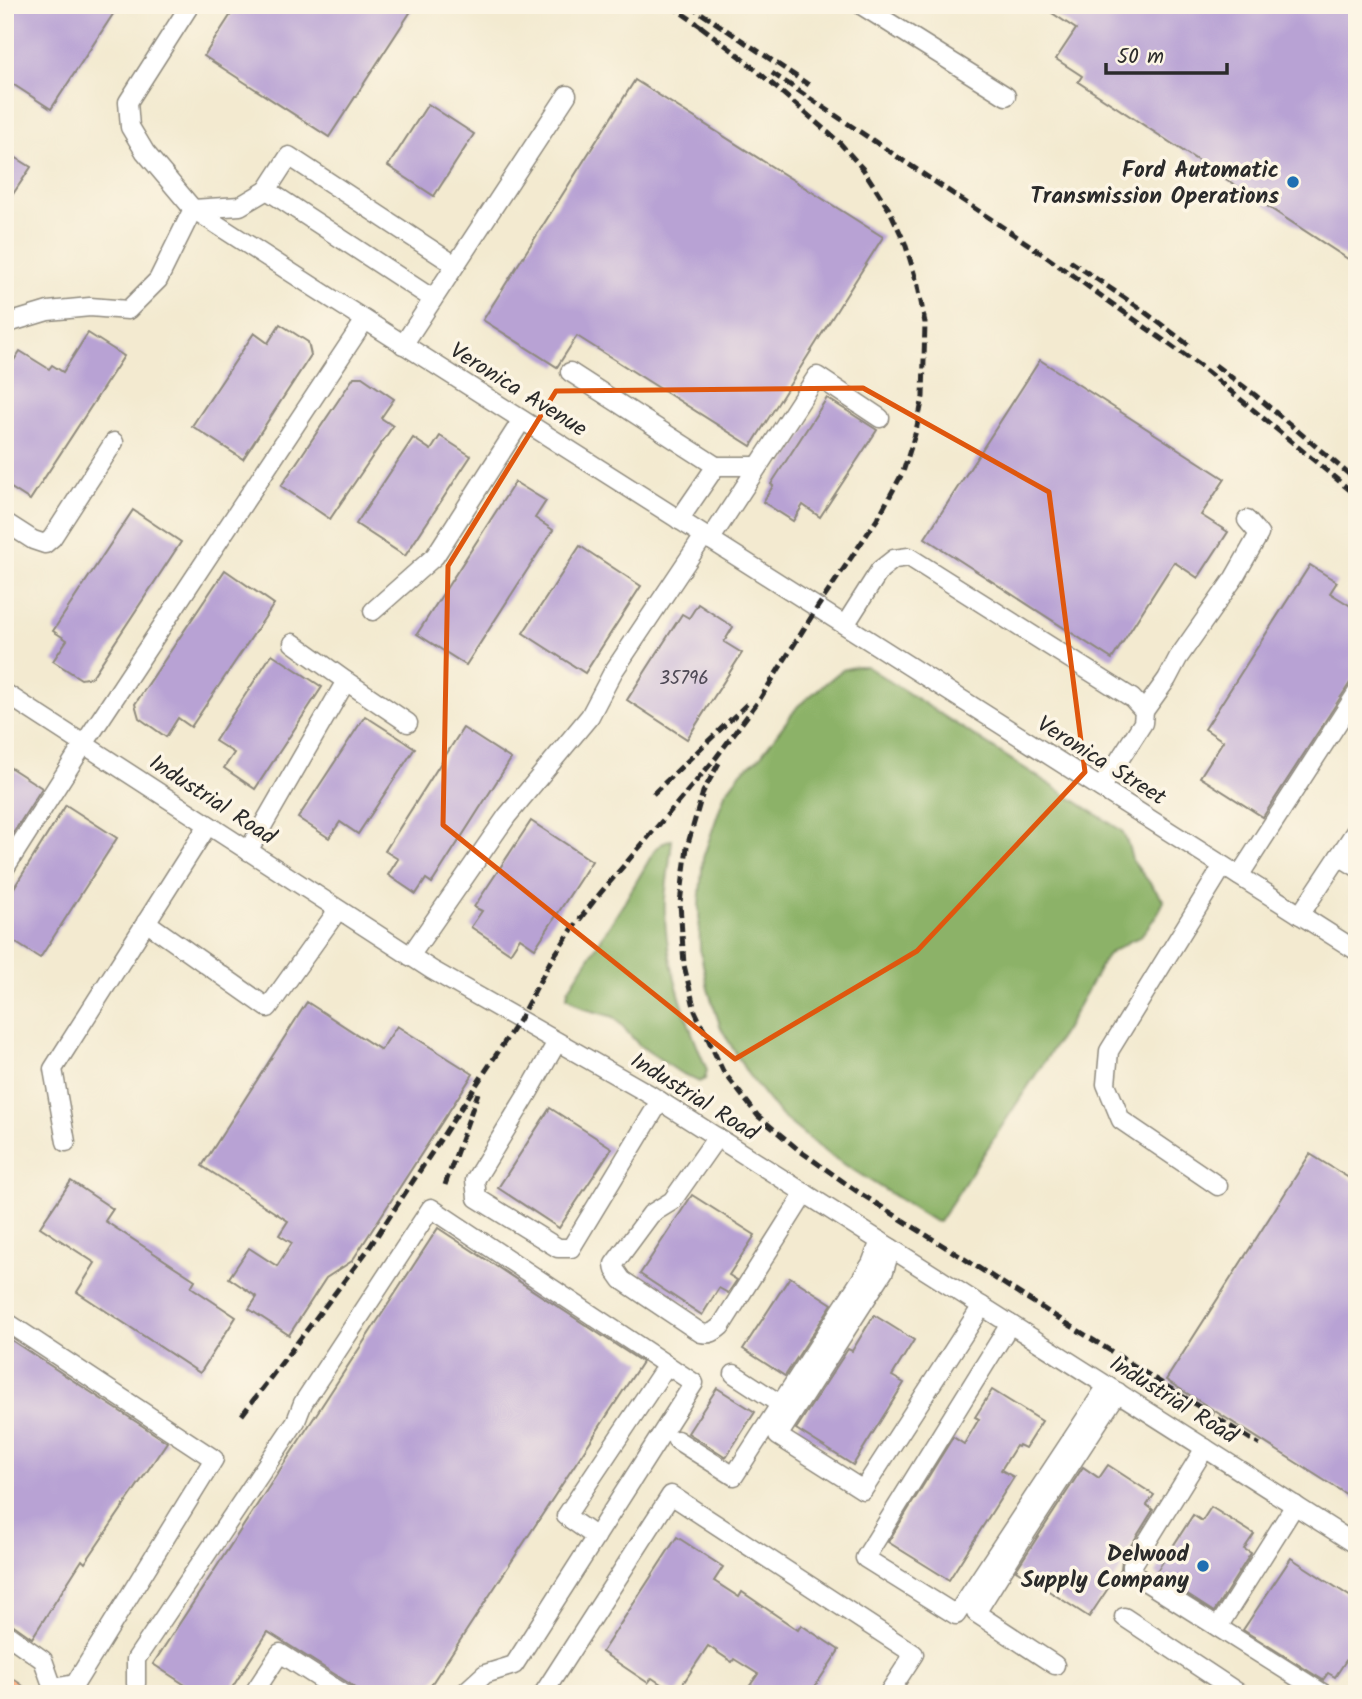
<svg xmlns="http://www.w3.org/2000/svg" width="1362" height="1699" viewBox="0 0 1362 1699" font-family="Kalam,sans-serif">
<rect width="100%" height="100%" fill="#fcf5e5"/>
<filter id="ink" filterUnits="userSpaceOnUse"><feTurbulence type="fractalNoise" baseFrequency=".0143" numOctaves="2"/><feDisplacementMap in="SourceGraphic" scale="14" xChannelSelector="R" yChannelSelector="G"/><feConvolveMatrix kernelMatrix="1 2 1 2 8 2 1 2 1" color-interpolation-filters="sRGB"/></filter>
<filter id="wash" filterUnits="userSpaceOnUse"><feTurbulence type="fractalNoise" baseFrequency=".00686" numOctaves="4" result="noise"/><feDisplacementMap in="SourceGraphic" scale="28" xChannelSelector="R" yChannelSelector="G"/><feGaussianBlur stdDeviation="1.57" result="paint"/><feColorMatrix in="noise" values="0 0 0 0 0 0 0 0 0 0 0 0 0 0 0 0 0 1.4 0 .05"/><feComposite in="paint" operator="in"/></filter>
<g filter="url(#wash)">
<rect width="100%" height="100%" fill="#f3ead0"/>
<g fill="#8cb267" stroke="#5c6e49" stroke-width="2">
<path d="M857,666H866L1122,831L1128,844L1132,860L1164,901L1157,915L1140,937L1130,941L1107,955L1065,1030L939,1222L934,1221L828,1154L781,1116L747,1073L721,1028L708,989L700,950L699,906L703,858L725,793L742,771L759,758L798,706L842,670Z"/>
<path d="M672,840C670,860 667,879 665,899C662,955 685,1019 707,1070L705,1079L699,1082L679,1072L639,1045L614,1017L585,1009L567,997L568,990L624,903L656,848L666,841Z"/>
</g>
<g id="blocks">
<g fill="#b8a2d4">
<path d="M5,5H119L51,109L5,79Z"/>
<path d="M237,5H415L329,137L204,56Z"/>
<path d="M1040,5H1357V265L1078,82L1082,76L1056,59L1076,29Z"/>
<path d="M635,80L883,237L751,446L577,336L557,367L483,320Z"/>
<path d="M428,104L474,134L434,196L388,166Z"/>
<path d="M5,151L31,167L5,206Z"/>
<path d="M280,324L308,342L311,355L243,459L192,426L254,333L268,343Z"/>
<path d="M88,333L124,356L30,500L5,484V374L20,351L49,369L52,365L63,372Z"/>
<path d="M1040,360L1225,479L1201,515L1228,532L1198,578L1174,562L1112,659L925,538Z"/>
<path d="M354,377H362L394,399L381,418L393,426L330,519L281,486Z"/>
<path d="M827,398L877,430L820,517L803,505L793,521L763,502L773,486L771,484Z"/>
<path d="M440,436L471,456L405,556L356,524L413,438L431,450Z"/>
<path d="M515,482L546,501L535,518L553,530L466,665L417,634Z"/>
<path d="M133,510L181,542L92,677L81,679L53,661L67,640L53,631Z"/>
<path d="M580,546L641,586L585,673L523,633Z"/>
<path d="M1310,565L1337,582L1330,593L1357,610V672L1263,817L1200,777L1223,741L1205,729Z"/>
<path d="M225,570L274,604L191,727L178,718L166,737L139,718L135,704Z"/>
<path d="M698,604L733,627L724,642L742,653L687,739L627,700L682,614L689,618Z"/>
<path d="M272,654L322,687L255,789L224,768L234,753L215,741Z"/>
<path d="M365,716L415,748L358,834L340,822L329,838L298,818Z"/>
<path d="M463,728L511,759L432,883L426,879L416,894L388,875L398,859L385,851Z"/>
<path d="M5,764L42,788L5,846Z"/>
<path d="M66,805L117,838L40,958L5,936V902Z"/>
<path d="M531,821L592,861L535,948L520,938L510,953L471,927L482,911L474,907Z"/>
<path d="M307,1002L381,1050L397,1026L473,1074L352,1261L326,1278L289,1335L249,1309L257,1297L229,1278L249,1248L277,1266L292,1243L279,1235L288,1221L202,1166Z"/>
<path d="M550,1108L612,1148L559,1228L498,1188Z"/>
<path d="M1310,1154L1357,1183V1501L1166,1380Z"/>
<path d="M71,1181L113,1209L105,1221L195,1280L191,1287L236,1317L200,1373L77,1292L95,1263L40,1227Z"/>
<path d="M692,1195L755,1235L729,1275L737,1280L728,1293L719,1288L702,1315L640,1274Z"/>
<path d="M438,1228L642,1362L425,1694H361L350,1684L268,1632L228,1694H199L153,1664Z"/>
<path d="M790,1277L832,1304L785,1376L743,1349Z"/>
<path d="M874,1315L914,1340L892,1376L904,1383L853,1465L796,1429L848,1349L852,1351Z"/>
<path d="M5,1336L167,1442L85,1563L82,1560L32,1638L12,1624L5,1622Z"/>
<path d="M717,1388L755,1412L726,1457L688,1433Z"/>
<path d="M992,1390L1042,1421L1025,1448L1019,1445L1018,1447L1016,1446L1001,1470L1014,1477L949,1580L888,1542L953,1437L964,1444L979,1419L975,1417Z"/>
<path d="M1108,1465L1154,1495L1147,1505L1153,1510L1122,1560L1121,1569L1089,1617L1016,1570L1083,1467L1099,1478Z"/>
<path d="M1211,1507L1254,1534L1244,1549L1251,1553L1214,1612L1155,1574L1193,1515L1202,1521Z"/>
<path d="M677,1537L723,1567L714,1581L739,1597L742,1592L798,1630L801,1625L839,1650L810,1694H744L758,1674L734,1659L732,1662L708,1646L676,1694L652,1678L648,1683L602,1652Z"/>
<path d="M1291,1558L1357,1601V1644L1335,1677L1328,1673L1323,1680L1243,1630Z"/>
</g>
</g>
</g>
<g filter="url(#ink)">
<use href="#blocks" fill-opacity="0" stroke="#8f8a7e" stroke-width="2"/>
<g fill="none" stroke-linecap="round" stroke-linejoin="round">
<defs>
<g id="minor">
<path d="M190,5L128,102L130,127L145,152L193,209L315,288L1357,951"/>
<path d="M861,5L1006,96"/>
<path d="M193,209L240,206L267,190"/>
<path d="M433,299L267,190L289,156L455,265"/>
<path d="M5,324L48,311L90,307L128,310L158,280L193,209"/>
<path d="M403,345L567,95"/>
<path d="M570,372L716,466L679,520"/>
<path d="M716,466H758"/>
<path d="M5,522L33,540L45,544L52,538L114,442"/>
<path d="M710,540L817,376L880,418"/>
<path d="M373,611L435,556L522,420"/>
<path d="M845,625L880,570L894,559L909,557L1132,698L1144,711L1143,723L1101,788"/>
<path d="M293,643L346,681"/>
<path d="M5,693L432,970L649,1094L1357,1545"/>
<path d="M1144,711L1167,679L1178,658L1234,578L1259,534L1247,520"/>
<path d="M248,851L346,681L408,723"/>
<path d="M1339,856L1357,867"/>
<path d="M5,868L84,744L365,320"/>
<path d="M1239,876L1357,693"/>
<path d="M1300,915L1357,829"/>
<path d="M146,922L268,1008L338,910"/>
<path d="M410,956L507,816L590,716L613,672L704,536"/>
<path d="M557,1042L527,1095L475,1180L477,1198L558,1248H571L660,1101"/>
<path d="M717,1137L672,1201L651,1214L614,1264L615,1270L622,1280L701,1333C710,1335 714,1332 721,1326L805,1193"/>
<path d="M66,1142L53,1069L208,825"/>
<path d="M1218,1186L1121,1120L1106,1084L1109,1051L1223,866"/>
<path d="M891,1248L884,1271L778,1436L863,1490L982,1306"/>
<path d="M5,1321L214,1459L75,1684L53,1688L49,1694"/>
<path d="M1010,1324L865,1558L956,1615L1107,1386"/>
<path d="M734,1374L780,1404"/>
<path d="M677,1440L734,1476L871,1264L880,1241"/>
<path d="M1205,1448L1132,1566V1571L1135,1575L1324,1694"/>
<path d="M596,1537L566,1516L667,1365"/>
<path d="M1124,1617L1240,1694"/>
<path d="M1218,1627L1295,1505"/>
<path d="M5,1633L43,1660L53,1688"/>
<path d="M1055,1665L976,1613L1022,1539L1118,1392"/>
<path d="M136,1684V1659L296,1421L303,1403L431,1208L694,1383L514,1665L485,1674L463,1694"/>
<path d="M253,1694L280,1653L344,1694"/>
<path d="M543,1694L671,1495L914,1654L888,1694"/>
</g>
<path id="major" d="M5,1688L14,1694"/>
</defs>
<use href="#minor" stroke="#8f8a7e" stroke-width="21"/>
<use href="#major" stroke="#8f8a7e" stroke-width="26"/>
<use href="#minor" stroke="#fff" stroke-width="18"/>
<use href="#major" stroke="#fcba8e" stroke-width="23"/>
<g stroke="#2b2b2b" stroke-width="5" stroke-dasharray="10 5" stroke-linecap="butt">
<path d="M670,5L702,27"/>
<path d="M689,5L809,85"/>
<path d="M772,73L1031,246L1204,369L1357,496"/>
<path d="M1070,261L1138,307L1190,346"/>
<path d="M1215,365L1255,395L1357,481"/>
<path d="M719,763L703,792L687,847L680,903L684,965L695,1011L723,1071L758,1116L800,1151L858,1192L1260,1445"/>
<path d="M653,794L749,702"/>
<path d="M445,1185L478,1093"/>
<path d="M242,1415L367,1251L519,1020L550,962L573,928L597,897L715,759L760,699L817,608L878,518L903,472L916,431L923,397L925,323L918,286L905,243L890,211L863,169L839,142L741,57L695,22"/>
</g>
</g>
</g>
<path fill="none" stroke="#df570e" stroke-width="5" stroke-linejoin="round" d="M863,388L1049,492L1085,772L917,951L735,1059L443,825L448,566L556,391Z"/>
<g fill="#1f6fb2" stroke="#fcf5e5" stroke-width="2.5">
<circle cx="1293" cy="182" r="7"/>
<circle cx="1203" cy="1566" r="7"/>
</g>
<g text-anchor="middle" stroke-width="7" stroke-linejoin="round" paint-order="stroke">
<g font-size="19" fill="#4e4955">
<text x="684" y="684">35796</text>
</g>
<g font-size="23" font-weight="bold" fill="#2b2b2b" stroke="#fcf5e5" text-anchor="end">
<text x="1279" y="177">Ford Automatic<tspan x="1279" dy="26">Transmission Operations</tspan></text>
<text x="1189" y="1561">Delwood<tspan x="1189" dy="26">Supply Company</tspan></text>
</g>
<g font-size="23" fill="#2b2b2b" stroke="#fcf5e5">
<text transform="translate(519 389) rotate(32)" y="8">Veronica Avenue</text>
<text transform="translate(1102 760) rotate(32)" y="8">Veronica Street</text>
<text transform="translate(213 799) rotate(33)" y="8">Industrial Road</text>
<text transform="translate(695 1096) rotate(32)" y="8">Industrial Road</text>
<text transform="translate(1174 1399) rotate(32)" y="8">Industrial Road</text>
</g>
</g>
<rect width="1362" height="1699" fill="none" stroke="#fcf5e5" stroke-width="28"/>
<path d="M1106 63v10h121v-10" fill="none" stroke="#2b2b2b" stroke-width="3.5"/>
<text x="1117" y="63" font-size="21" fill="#2b2b2b" stroke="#fcf5e5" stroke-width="5" paint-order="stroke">50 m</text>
</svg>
